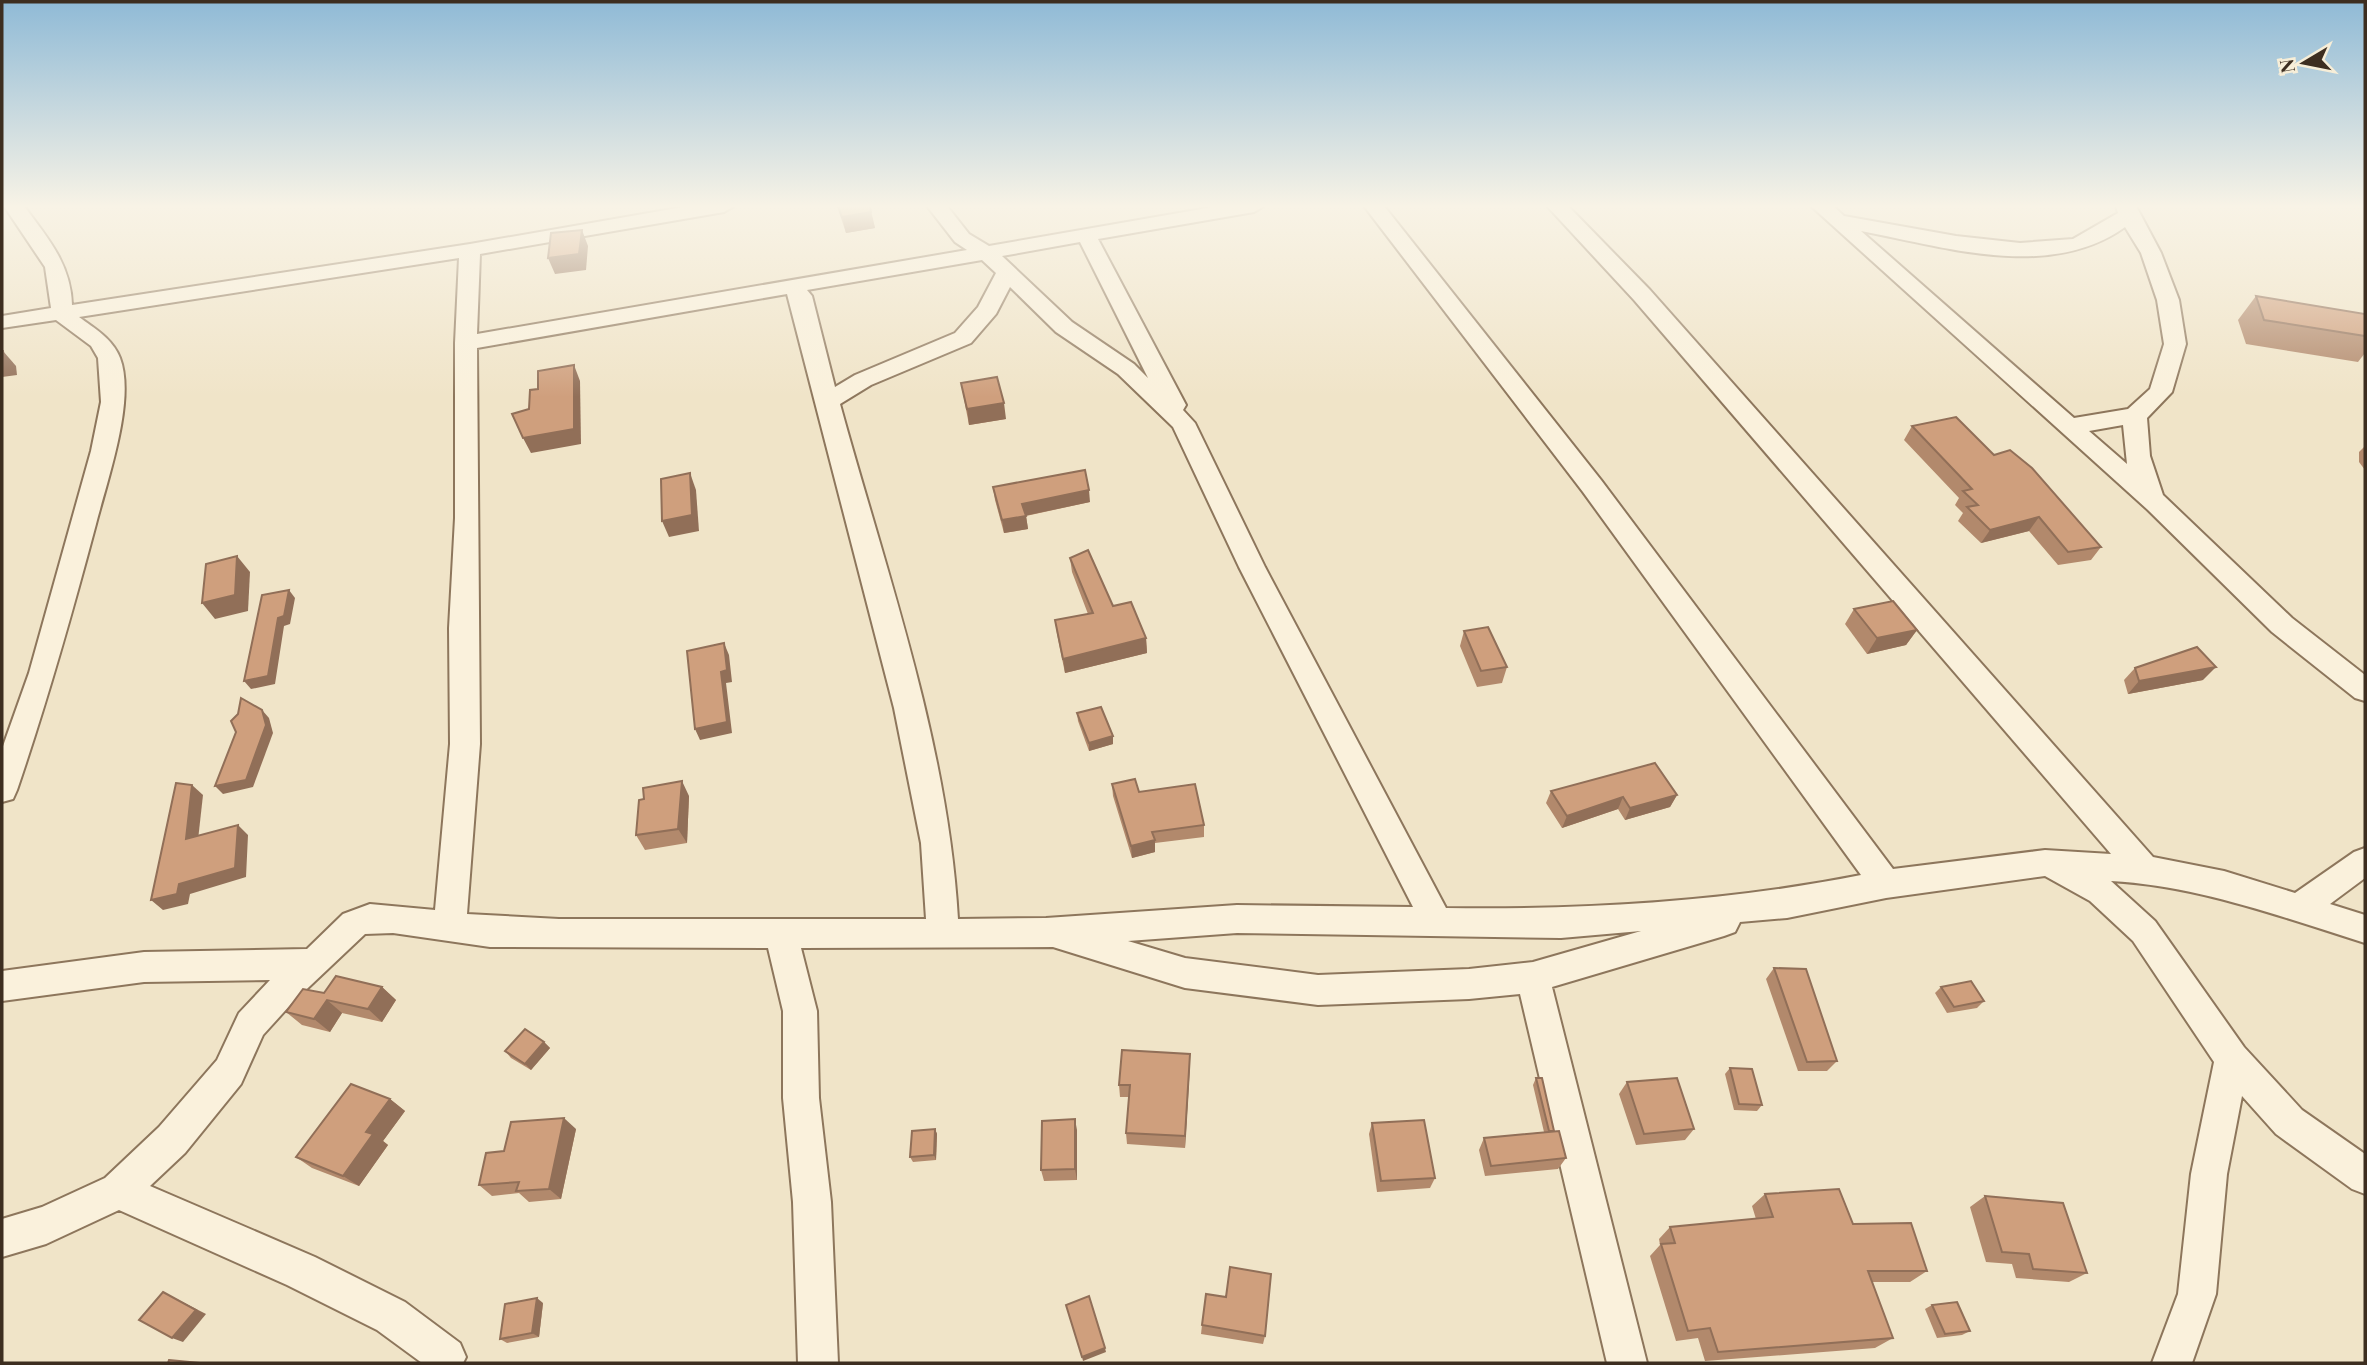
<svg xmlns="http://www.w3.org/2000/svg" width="2367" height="1365" viewBox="0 0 2367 1365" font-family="'Playfair Display',serif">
<rect width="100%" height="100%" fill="#f0e4c8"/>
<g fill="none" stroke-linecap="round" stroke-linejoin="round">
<defs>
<g id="minor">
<path d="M4,206H24C47,237 71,264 72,305L470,244L689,206H734L724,212L480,254L477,334L967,250L955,242L927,206H947L969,234L989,246L1219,206H1264L1254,212L1098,239L1186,405L1183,410L1195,423L1265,567L1446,908C1585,910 1725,902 1861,875L1583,492L1364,206H1384L1601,480L1893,869L2045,850L2111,854L1634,300L1547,206H1568L1650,290L2153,857L2224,871L2295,893L2354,852L2365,848V878L2330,904L2365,915V943C2282,917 2199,886 2111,881L2155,921L2244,1047L2302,1110L2365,1154V1194L2352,1189L2276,1134L2242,1096L2227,1174L2216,1294L2192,1363H2152L2178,1294L2191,1174L2214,1062L2133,941L2090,901L2045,876L1886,898L1787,918L1740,922L1735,932L1724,936L1552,987L1647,1363H1607L1520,994L1469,999L1318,1005L1185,988L1053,947L801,948L817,1011L819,1098L831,1202L838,1363H798L793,1202L783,1098V1011L768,948L490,947L393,933L365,934L292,1003L263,1035L241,1084L185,1153L150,1186L315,1257L405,1302L460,1343L466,1357L463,1363H422L377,1330L287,1285L119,1210L46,1244L2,1257V1219L42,1207L105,1178L159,1127L217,1060L239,1013L270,980L144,982L2,1001V971L144,952L307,949L343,914L370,904L435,910L450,744L449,628L455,518V343L459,258L79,317C94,328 113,339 120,358C136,400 107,481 96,524C72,614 47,702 17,790L13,799L2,802V749L29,673L91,451L101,402L98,358L91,346L56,320L2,328V316L51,308L45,267ZM1080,242L1148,378L1134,364L1072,322L1002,256ZM982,260L996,273L978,307L955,333L855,375L835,387L812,296L807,290ZM1010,287L1056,332L1118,374L1173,427L1239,567L1413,907L1237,905L1046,918L958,919C948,743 886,572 840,404L871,385L971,343L996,314ZM787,294L894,708L921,843L926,919H559L467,914L480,744L477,348ZM1641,931L1533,962L1469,969L1318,975L1185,958L1128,941L1237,933L1561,938Z"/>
<path d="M1811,206H1833L1844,216L1956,236L2020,243L2073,239L2118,213L2116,206H2136L2161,253L2179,300L2186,344L2172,392L2147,418L2150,456L2163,495L2292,618L2365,675V701L2355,698L2272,632L2148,510ZM2125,227L2141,253L2157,300L2164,344L2150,389L2128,409L2074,418L1861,231C1945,247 2050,281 2125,227ZM2123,425L2127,464L2089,431Z"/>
</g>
</defs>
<use href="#minor" stroke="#8d765c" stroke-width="4"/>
<use href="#minor" fill="#faf1dc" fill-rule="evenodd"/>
</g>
<g fill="#b2896c">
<path d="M837,206H870L875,228L846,233Z"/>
<path d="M2256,296L2365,314V353L2358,362L2246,344L2238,320Z"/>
<path d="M961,383L1006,419L969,425Z"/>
<path d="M1912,426L1994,455L2101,547L2091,560L2058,565L2029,531L1981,543L1958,521L1963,513L1955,505L1959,498L1904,440Z"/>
<path d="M2365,446V470L2359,462V452Z"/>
<path d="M993,487L1090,502L1026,516L1028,529L1004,533L995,500Z"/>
<path d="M1070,558L1113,606L1146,638L1147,653L1065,673L1057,634L1055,620L1088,614L1072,572Z"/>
<path d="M1854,609L1917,630L1906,645L1867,654L1845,624Z"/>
<path d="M1464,631L1507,667L1502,683L1477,687L1460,646Z"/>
<path d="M2135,668L2203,680L2128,694L2124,680Z"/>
<path d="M1077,713L1113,736V744L1089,751L1078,721Z"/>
<path d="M1112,784L1139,792L1204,825V837L1155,843V852L1132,858L1113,796Z"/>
<path d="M1551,791L1677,795L1670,807L1625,820L1618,809L1562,828L1546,803Z"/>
<path d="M689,796L687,843L645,850L636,835Z"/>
<path d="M1774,968L1837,1061L1827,1071H1798L1766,979Z"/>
<path d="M382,987L396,1000L382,1022L342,1013L330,1032L302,1025L286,1012L324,993Z"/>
<path d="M1941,987L1984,1001L1977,1008L1947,1013L1935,993Z"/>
<path d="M544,1042L550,1048L531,1070L511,1058L505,1051Z"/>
<path d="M1190,1054L1185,1148L1127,1144L1126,1133L1129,1097H1120L1119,1085Z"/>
<path d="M1730,1068L1762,1105L1757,1111L1734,1110L1725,1074Z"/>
<path d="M1536,1078L1554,1131L1566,1158L1558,1169L1485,1176L1479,1150L1484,1138L1544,1132L1533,1085Z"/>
<path d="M1627,1082L1694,1129L1685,1140L1636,1145L1619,1094Z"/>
<path d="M390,1099L405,1111L383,1141L388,1145L359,1186L312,1168L296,1157Z"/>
<path d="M1372,1123L1435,1178L1430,1188L1377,1192L1369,1134Z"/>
<path d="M576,1129L561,1199L529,1202L519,1193L492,1196L479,1185L504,1151Z"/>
<path d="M935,1129L937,1134L936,1160L913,1162L910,1157Z"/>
<path d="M1077,1130V1180L1044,1181L1041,1170Z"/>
<path d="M1765,1194L1853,1224L1927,1271L1910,1282H1872L1893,1338L1875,1348L1705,1361L1698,1338L1676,1341L1650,1256L1660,1245L1659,1239L1670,1227L1756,1219L1752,1206Z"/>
<path d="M1985,1196L2087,1273L2069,1282L2016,1278L2012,1264L1986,1262L1970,1207Z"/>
<path d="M543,1303L539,1337L507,1343L500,1339Z"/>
<path d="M1932,1305L1970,1331L1962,1335L1937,1338L1925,1309Z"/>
<path d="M1202,1325L1265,1336L1263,1344L1201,1334Z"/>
</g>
<g fill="#916f58">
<path d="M871,212L875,228L846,233L842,217Z"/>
<path d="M582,230L588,246L586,270L555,274L548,258Z"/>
<path d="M3,351L16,366L17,375L2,377V360Z"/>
<path d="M574,365L580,381L581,444L531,453L523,438Z"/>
<path d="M1004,403L1006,419L969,425L967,409Z"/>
<path d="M690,473L696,490L699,531L669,537L662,521Z"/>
<path d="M1089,490L1090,502L1024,516L1022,504Z"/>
<path d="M1026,516L1028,529L1004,533L1002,520Z"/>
<path d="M2039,517L2029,531L1981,543L1990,530Z"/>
<path d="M237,556L250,572L248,611L215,619L202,603Z"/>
<path d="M289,590L295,598L290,624L284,626L275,684L251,689L244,681L278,618Z"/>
<path d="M1917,630L1906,645L1867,654L1877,638Z"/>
<path d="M1146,638L1147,653L1065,673L1063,659Z"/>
<path d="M724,643L729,655L732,682L726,683L732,733L700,740L695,729L721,672Z"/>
<path d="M2216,667L2203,680L2128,694L2139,681Z"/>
<path d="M262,710L269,718L273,733L253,787L223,794L215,786Z"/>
<path d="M1113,736V744L1089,751V743Z"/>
<path d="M682,781L689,796L687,843L678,829Z"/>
<path d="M192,785L203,795L197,849L186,839Z"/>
<path d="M1677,795L1670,807L1625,820L1630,808Z"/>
<path d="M1623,797L1618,809L1562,828L1567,816Z"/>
<path d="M238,825L248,835L246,877L190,894L188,904L163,910L151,900L179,884Z"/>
<path d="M1155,840V852L1132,858L1131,846Z"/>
<path d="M382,987L396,1000L382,1022L368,1009Z"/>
<path d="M327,1000L342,1013L330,1032L314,1019Z"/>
<path d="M544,1042L550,1048L531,1070L525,1064Z"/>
<path d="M1190,1054V1066L1185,1148V1136Z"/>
<path d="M390,1099L405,1111L383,1141L388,1145L359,1186L343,1176L366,1132Z"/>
<path d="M564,1118L576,1129L561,1199L549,1189Z"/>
<path d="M1075,1119L1077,1130V1180L1075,1169Z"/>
<path d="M935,1129L937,1134L936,1160L934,1155Z"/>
<path d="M163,1292L206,1314L183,1342L172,1338Z"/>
<path d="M537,1298L543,1303L539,1337L532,1333Z"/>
<path d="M1105,1348L1106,1352L1083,1361L1082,1357Z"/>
</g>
<g fill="#cf9f7d" stroke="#916f58" stroke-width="2">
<path d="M838,206H870L871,212L842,217Z"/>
<path d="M582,230L579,254L548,258L551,233Z"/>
<path d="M2256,296L2365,314V336L2264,320Z"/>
<path d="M2,351H3L4,360H2Z"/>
<path d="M574,365V429L523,438L512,414L529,409L530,390L538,389V371Z"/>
<path d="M997,377L1004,403L967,409L961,383Z"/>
<path d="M1956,417L1994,455L2010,450L2032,468L2101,547L2068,552L2039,517L1990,530L1967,507L1978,505L1963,491L1972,489L1912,426Z"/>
<path d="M1085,470L1089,490L1022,504L1026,516L1002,520L993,487Z"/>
<path d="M690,473L692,515L662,521L661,479Z"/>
<path d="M1088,550L1113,606L1131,602L1146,638L1063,659L1055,620L1093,613L1070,558Z"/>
<path d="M237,556L235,595L202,603L206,564Z"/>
<path d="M289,590L284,616L278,618L268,676L244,681L262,595Z"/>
<path d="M1893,601L1917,630L1877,638L1854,609Z"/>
<path d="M1488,627L1507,667L1481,671L1464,631Z"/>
<path d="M724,643L727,670L721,672L727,722L695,729L687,651Z"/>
<path d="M2197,647L2216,667L2139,681L2135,668Z"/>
<path d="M241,698L262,710L266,725L246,780L215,786L236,732L231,721L238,714Z"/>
<path d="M1101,707L1113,736L1089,743L1077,713Z"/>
<path d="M1655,763L1677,795L1630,808L1623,797L1567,816L1551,791Z"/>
<path d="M1135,779L1139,792L1195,784L1204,825L1152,832L1155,840L1131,846L1112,784Z"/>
<path d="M682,781L678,829L636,835L639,800L644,799L643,788Z"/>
<path d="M176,783L192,785L186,839L238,825L235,868L179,884L177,894L151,900Z"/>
<path d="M1774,968L1806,969L1837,1061L1807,1062Z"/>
<path d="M336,976L382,987L368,1009L327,1000L314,1019L286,1012L303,989L324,993Z"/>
<path d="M1971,981L1984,1001L1954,1007L1941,987Z"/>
<path d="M525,1029L544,1042L525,1064L505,1051Z"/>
<path d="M1122,1050L1190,1054L1185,1136L1126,1133L1130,1085H1119Z"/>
<path d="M1730,1068L1752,1069L1762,1105L1739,1104Z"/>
<path d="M1536,1078H1542L1554,1131H1549Z"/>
<path d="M1677,1078L1694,1129L1644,1134L1627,1082Z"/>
<path d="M351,1084L390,1099L366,1132L373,1134L343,1176L296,1157Z"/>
<path d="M564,1118L549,1189L516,1191L519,1182L479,1185L486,1153L504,1151L511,1122Z"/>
<path d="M1075,1119V1169L1041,1170L1042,1121Z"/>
<path d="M1424,1120L1435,1178L1381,1181L1372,1123Z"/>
<path d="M935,1129L934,1155L910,1157L912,1131Z"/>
<path d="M1559,1131L1566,1158L1491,1166L1484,1138Z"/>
<path d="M1839,1189L1853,1224L1911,1223L1927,1271H1868L1893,1338L1718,1352L1710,1328L1688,1331L1661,1244L1675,1243L1670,1227L1773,1217L1765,1194Z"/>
<path d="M1985,1196L2063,1203L2087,1273L2033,1269L2029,1254L2002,1252Z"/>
<path d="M1230,1267L1271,1274L1265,1336L1202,1325L1206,1294L1226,1297Z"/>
<path d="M163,1292L196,1310L172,1338L139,1320Z"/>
<path d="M1089,1296L1105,1348L1082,1357L1066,1305Z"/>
<path d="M537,1298L532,1333L500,1339L505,1304Z"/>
<path d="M1957,1302L1970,1331L1945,1334L1932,1305Z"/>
<path d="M169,1360L200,1363H168Z"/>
</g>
<linearGradient id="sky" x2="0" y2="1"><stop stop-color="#8fbad6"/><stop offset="0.52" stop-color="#f8f3e6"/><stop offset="1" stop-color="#f8f3e6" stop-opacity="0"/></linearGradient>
<rect width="2367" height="397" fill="url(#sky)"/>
<rect width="2367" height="1365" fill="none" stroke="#3d2e20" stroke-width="7"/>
<g transform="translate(2304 63) rotate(260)" stroke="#f7eed8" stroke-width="5" paint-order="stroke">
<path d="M0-5L12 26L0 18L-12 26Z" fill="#3d2e20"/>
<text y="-10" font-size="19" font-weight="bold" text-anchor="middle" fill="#3d2e20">N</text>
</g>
</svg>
